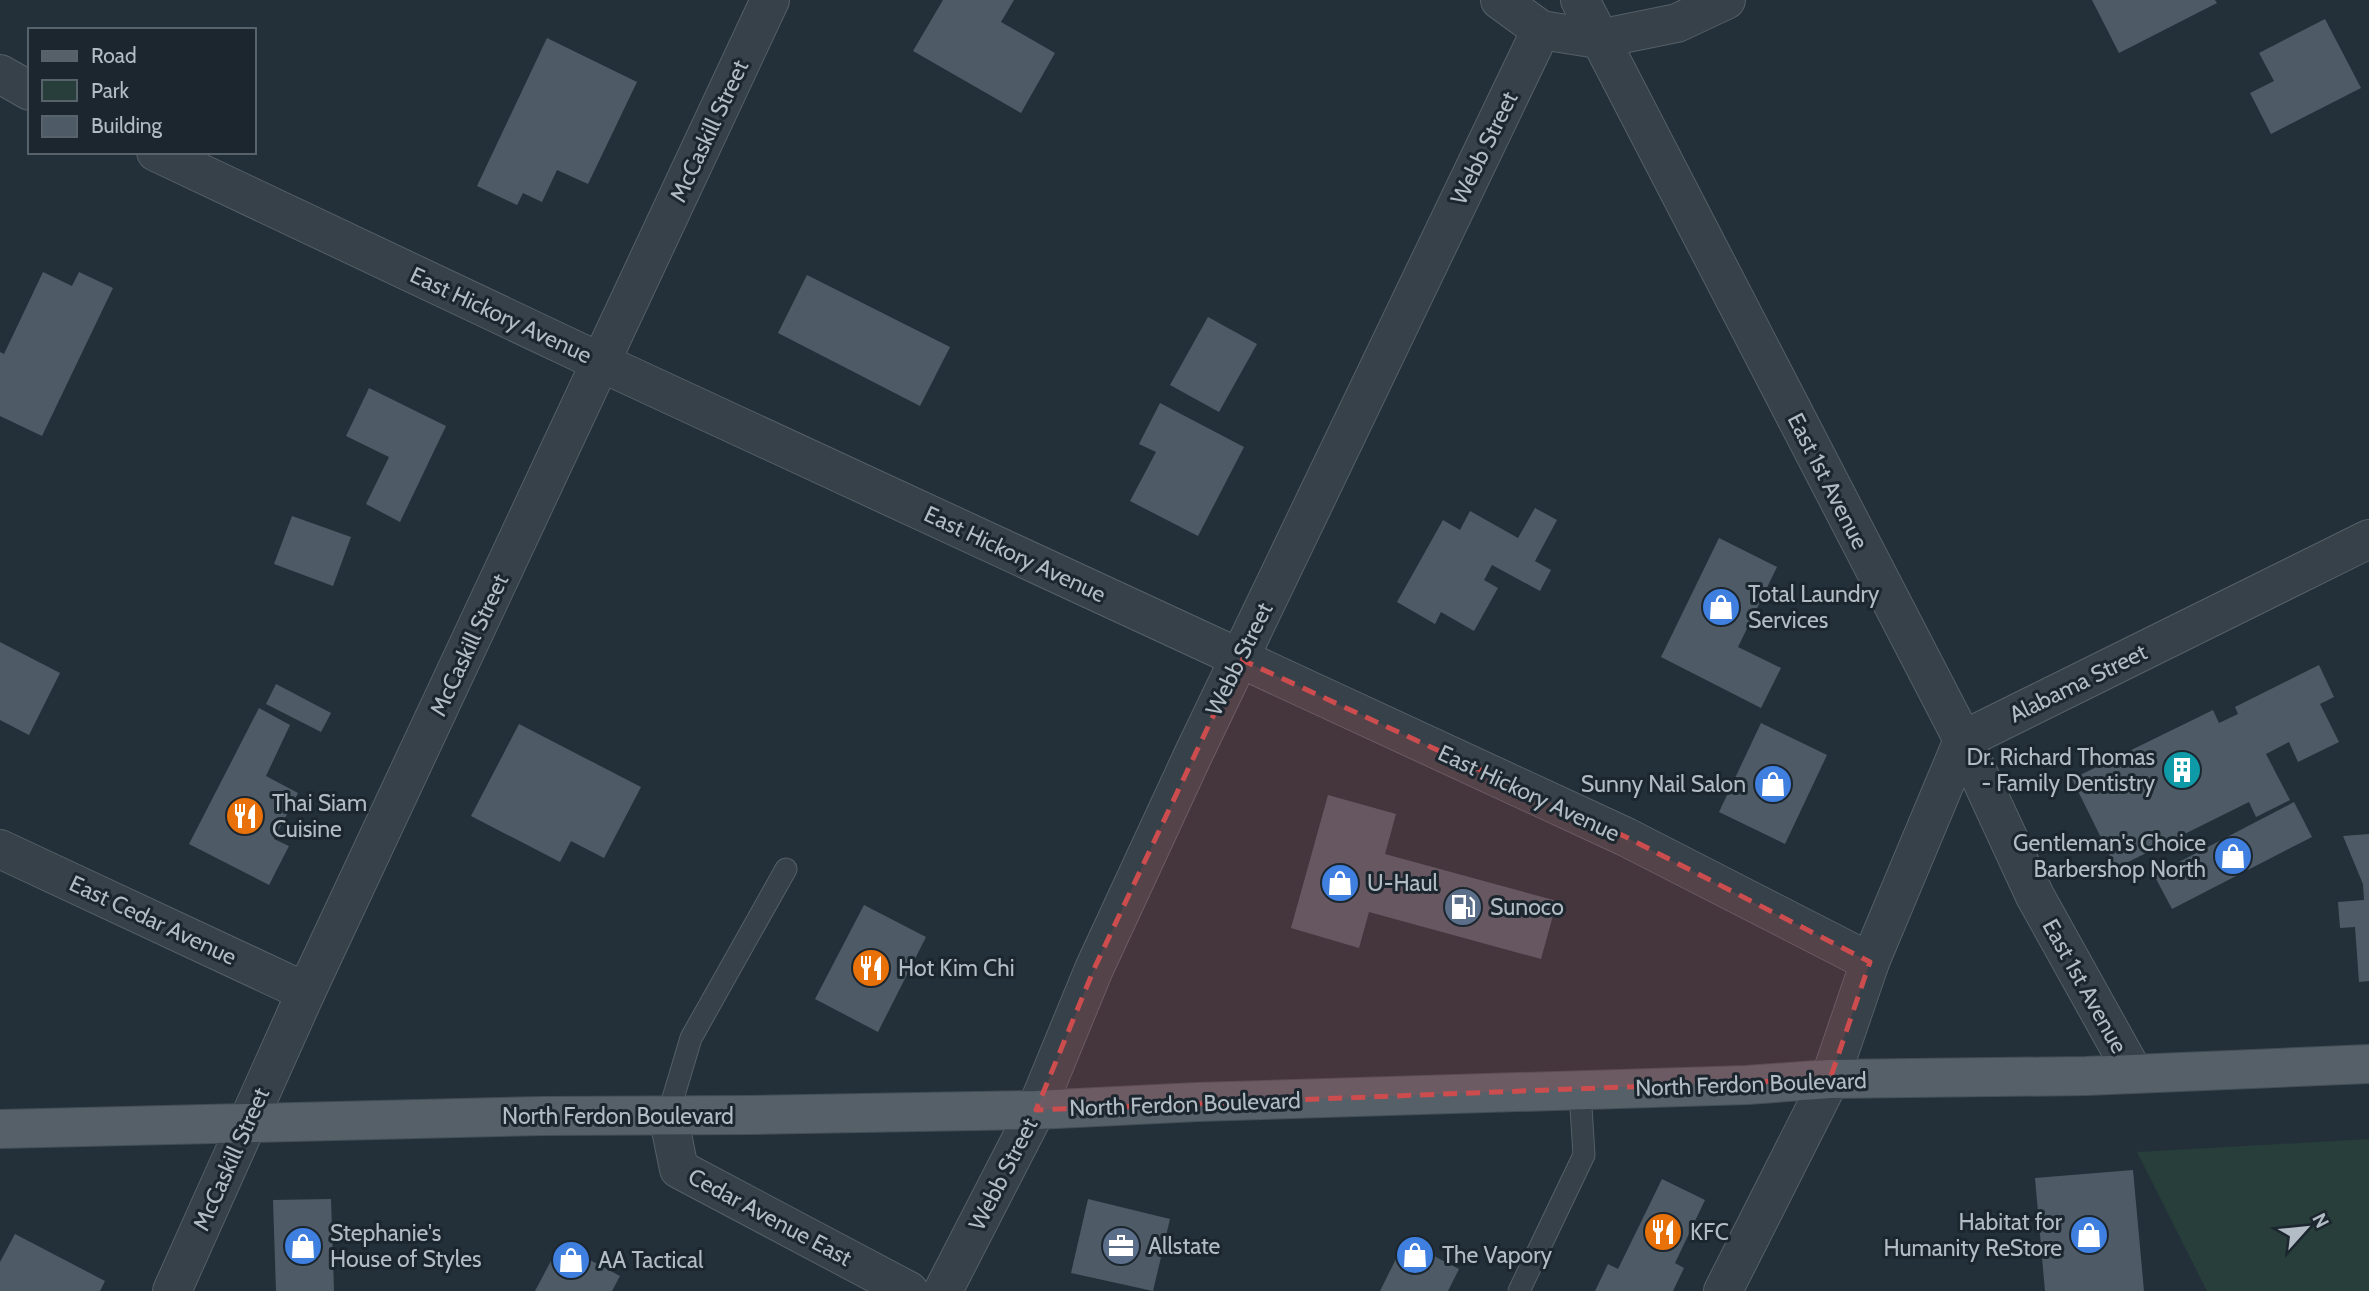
<svg xmlns="http://www.w3.org/2000/svg" width="2369" height="1291" viewBox="0 0 2369 1291" font-family="Cabin,sans-serif">
<rect width="100%" height="100%" fill="#233039"/>
<path fill="#283e3b" d="M2369,1139V1291H2207L2137,1152Z"/>
<g fill="#4e5b66">
<path d="M943,0H1014L1001,22L1055,53L1021,113L913,51Z"/>
<path d="M2092,0H2215L2217,3L2119,53Z"/>
<path d="M2325,19L2361,88L2271,134L2250,93L2274,81L2259,53Z"/>
<path d="M547,38L637,82L588,184L557,170L542,202L523,193L517,205L477,186Z"/>
<path d="M43,272L72,286L79,272L113,288L42,436L0,416V352L4,354Z"/>
<path d="M807,275L950,347L920,406L778,333Z"/>
<path d="M1208,317L1257,344L1219,412L1170,385Z"/>
<path d="M369,388L446,426L400,522L366,504L389,457L346,436Z"/>
<path d="M1160,403L1244,447L1198,536L1130,501L1156,452L1139,444Z"/>
<path d="M1535,508L1557,520L1535,561L1551,570L1540,591L1492,565L1484,580L1498,588L1474,631L1441,612L1435,624L1397,602L1443,520L1460,530L1470,511L1518,538Z"/>
<path d="M292,516L351,537L333,586L274,564Z"/>
<path d="M1719,538L1777,567L1738,647L1781,668L1761,708L1661,657Z"/>
<path d="M0,642L60,673L29,735L0,720Z"/>
<path d="M2319,665L2334,697L2320,704L2339,742L2298,762L2289,742L2266,754L2290,800L2256,817L2249,802L2116,868L2072,779L2213,710L2219,723L2238,714L2235,707Z"/>
<path d="M276,684L331,713L321,732L266,704Z"/>
<path d="M259,708L290,725L266,776L298,793L274,839L289,846L269,885L189,844Z"/>
<path d="M1761,723L1827,755L1785,844L1719,812Z"/>
<path d="M519,724L641,787L604,858L571,841L560,862L471,816Z"/>
<path d="M1328,795L1396,814L1385,854L1557,901L1541,959L1369,912L1359,948L1291,928Z"/>
<path d="M2294,802L2312,837L2172,909L2154,875Z"/>
<path d="M2369,834V981L2359,982L2355,927L2340,928L2338,902L2364,900L2363,884L2343,836Z"/>
<path d="M864,905L926,937L878,1032L815,999Z"/>
<path d="M2133,1170L2144,1291H2045L2035,1178Z"/>
<path d="M1662,1179L1705,1200L1675,1263L1684,1268L1673,1291H1595L1608,1264L1618,1269Z"/>
<path d="M331,1199L334,1291H276L273,1200Z"/>
<path d="M1088,1199L1170,1219L1153,1291L1071,1273Z"/>
<path d="M15,1234L105,1281L100,1291H0V1262Z"/>
<path d="M1405,1241L1459,1269L1448,1291H1380Z"/>
<path d="M560,1244L620,1276L612,1291H535Z"/>
</g>
<g fill="none" stroke-linecap="round" stroke-linejoin="round">
<defs>
<g id="lane">
<path d="M668,1115L691,1038L786,869"/>
<path d="M1519,1291L1584,1155L1580,1091"/>
</g>
<g id="street">
<path d="M1500,0L1541,30L1598,39L1677,23L1726,0"/>
<path d="M1580,0L1963,740L2035,896L2134,1074"/>
<path d="M0,74L30,91"/>
<path d="M156,152L602,363L1626,837L1870,962"/>
<path d="M0,849L306,992"/>
<path d="M668,1115L679,1169L909,1291"/>
<path d="M172,1291L306,992L770,0"/>
<path d="M943,1291L1036,1110L1094,969L1193,755L1541,30"/>
<path d="M1723,1291L1830,1079L1870,962L1963,740L2369,539"/>
</g>
<path id="primary" d="M0,1129L543,1116L750,1115L1036,1110L1198,1102L1747,1085L1830,1079L2086,1076L2369,1064"/>
</defs>
<use href="#lane" stroke="#555f67" stroke-width="23"/>
<use href="#street" stroke="#555f67" stroke-width="40"/>
<use href="#primary" stroke="#434d55" stroke-width="40"/>
<use href="#lane" stroke="#374149" stroke-width="21"/>
<use href="#street" stroke="#374149" stroke-width="38"/>
<use href="#primary" stroke="#556069" stroke-width="38"/>
</g>
<path fill="#cd4d4f" fill-opacity="0.2" stroke="#cd4d4f" stroke-width="5" stroke-dasharray="14 9" stroke-linejoin="round" d="M1240,659L1626,837L1870,962L1830,1079L1036,1110L1094,969Z"/>
<defs>
<symbol id="shop-disc" viewBox="-11 -11 22 22"><circle r="9.5" fill="#3f7fe0" stroke="#1c262e"/><path d="M-5-2.5h2.3a2.7 3.5 0 0 1 5.4 0H5L5.5 6h-11ZM-1.5-2.5h3a1.5 2.3 0 0 0-3 0Z" fill="#fff"/></symbol>
<symbol id="building-disc" viewBox="-11 -11 22 22"><circle r="9.5" fill="#0f9aa8" stroke="#1c262e"/><path d="M-4-6H4V6H1V3H-1V6H-4ZM-2.5-4.3h1.7v1.8h-1.7ZM.8-4.3h1.7v1.8H.8ZM-2.5-1h1.7V.8h-1.7ZM.8-1h1.7V.8H.8Z" fill="#fff"/></symbol>
<symbol id="restaurant-disc" viewBox="-11 -11 22 22"><circle r="9.5" fill="#e8710a" stroke="#1c262e"/><path d="M-5-6h1v4h1v-4h1v4h1v-4h1v5L-1.5 .5V6h-2V.5L-5-1ZM5-6V6H3V1.5H1.5Q1.5-4 5-6Z" fill="#fff"/></symbol>
<symbol id="fuel-disc" viewBox="-11 -11 22 22"><circle r="9.5" fill="#5c6f8a" stroke="#1c262e"/><path d="M-5.5-6h7V0h2V4h1.3V-2.5L3-4.5l.8-.8L6-3V5H2.5V1h-1V6h-7ZM-4.2-4.7v3.2H.2V-4.7Z" fill="#fff"/></symbol>
<symbol id="office-disc" viewBox="-11 -11 22 22"><circle r="9.5" fill="#5c6f8a" stroke="#1c262e"/><path d="M-6-3h4V-5.5h4V-3h4V5H-6ZM-1-4.5V-3h2v-1.5ZM-6 0V1H6V0Z" fill="#fff"/></symbol>
</defs>
<g fill-rule="evenodd">
<use href="#shop-disc" x="1699" y="585" width="44" height="44"/>
<use href="#building-disc" x="2160" y="748" width="44" height="44"/>
<use href="#shop-disc" x="1751" y="762" width="44" height="44"/>
<use href="#restaurant-disc" x="223" y="794" width="44" height="44"/>
<use href="#shop-disc" x="2211" y="834" width="44" height="44"/>
<use href="#shop-disc" x="1318" y="861" width="44" height="44"/>
<use href="#fuel-disc" x="1441" y="885" width="44" height="44"/>
<use href="#restaurant-disc" x="849" y="946" width="44" height="44"/>
<use href="#restaurant-disc" x="1641" y="1210" width="44" height="44"/>
<use href="#shop-disc" x="2067" y="1213" width="44" height="44"/>
<use href="#shop-disc" x="281" y="1224" width="44" height="44"/>
<use href="#office-disc" x="1099" y="1224" width="44" height="44"/>
<use href="#shop-disc" x="1393" y="1233" width="44" height="44"/>
<use href="#shop-disc" x="549" y="1238" width="44" height="44"/>
</g>
<g text-anchor="middle" stroke-width="6" stroke-linejoin="round" paint-order="stroke">
<g font-size="23" fill="#b2bcc5" stroke="#1c262e">
<text transform="translate(709 131) rotate(-65)" y="8">McCaskill Street</text>
<text transform="translate(1484 148) rotate(-64)" y="8">Webb Street</text>
<text transform="translate(501 315) rotate(25)" y="8">East Hickory Avenue</text>
<text transform="translate(1828 481) rotate(63)" y="8">East 1st Avenue</text>
<text transform="translate(1015 554) rotate(25)" y="8">East Hickory Avenue</text>
<text transform="translate(469 645) rotate(-65)" y="8">McCaskill Street</text>
<text transform="translate(1239 659) rotate(-64)" y="8">Webb Street</text>
<text transform="translate(2078 683) rotate(-26)" y="8">Alabama Street</text>
<text transform="translate(1529 793) rotate(25)" y="8">East Hickory Avenue</text>
<text transform="translate(153 920) rotate(25)" y="8">East Cedar Avenue</text>
<text transform="translate(2085 986) rotate(61)" y="8">East 1st Avenue</text>
<text transform="translate(1751 1084) rotate(-2)" y="8">North Ferdon Boulevard</text>
<text transform="translate(1185 1104) rotate(-2)" y="8">North Ferdon Boulevard</text>
<text x="618" y="1124">North Ferdon Boulevard</text>
<text transform="translate(231 1159) rotate(-66)" y="8">McCaskill Street</text>
<text transform="translate(1003 1174) rotate(-63)" y="8">Webb Street</text>
<text transform="translate(770 1217) rotate(28)" y="8">Cedar Avenue East</text>
</g>
<g font-size="23" fill="#b2bcc5" stroke="#1c262e" text-anchor="start">
<text x="1748" y="602">Total Laundry<tspan x="1748" dy="26">Services</tspan></text>
<text x="2155" y="765" text-anchor="end">Dr. Richard Thomas<tspan x="2155" dy="26">- Family Dentistry</tspan></text>
<text x="1746" y="792" text-anchor="end">Sunny Nail Salon</text>
<text x="272" y="811">Thai Siam<tspan x="272" dy="26">Cuisine</tspan></text>
<text x="2206" y="851" text-anchor="end">Gentleman's Choice<tspan x="2206" dy="26">Barbershop North</tspan></text>
<text x="1367" y="891">U-Haul</text>
<text x="1490" y="915">Sunoco</text>
<text x="898" y="976">Hot Kim Chi</text>
<text x="2062" y="1230" text-anchor="end">Habitat for<tspan x="2062" dy="26">Humanity ReStore</tspan></text>
<text x="1690" y="1240">KFC</text>
<text x="330" y="1241">Stephanie's<tspan x="330" dy="26">House of Styles</tspan></text>
<text x="1148" y="1254">Allstate</text>
<text x="1442" y="1263">The Vapory</text>
<text x="598" y="1268">AA Tactical</text>
</g>
</g>
<rect x="28" y="28" width="228" height="126" fill="#1c262e" stroke="#58626a" stroke-width="2"/>
<rect x="42" y="51" width="35" height="10" fill="#556069" stroke="#58626a" stroke-width="2"/>
<text x="91" y="63" font-size="21" fill="#b2bcc5">Road</text>
<rect x="42" y="80" width="35" height="21" fill="#283e3b" stroke="#58626a" stroke-width="2"/>
<text x="91" y="98" font-size="21" fill="#b2bcc5">Park</text>
<rect x="42" y="116" width="35" height="21" fill="#4e5b66" stroke="#58626a" stroke-width="2"/>
<text x="91" y="133" font-size="21" fill="#b2bcc5">Building</text>
<g transform="translate(2306 1228) rotate(63)" stroke="#1c262e" stroke-width="5" paint-order="stroke">
<path d="M0-5L12 26L0 18L-12 26Z" fill="#b2bcc5"/>
<text y="-10" font-size="19" font-weight="bold" text-anchor="middle" fill="#b2bcc5">N</text>
</g>
</svg>
